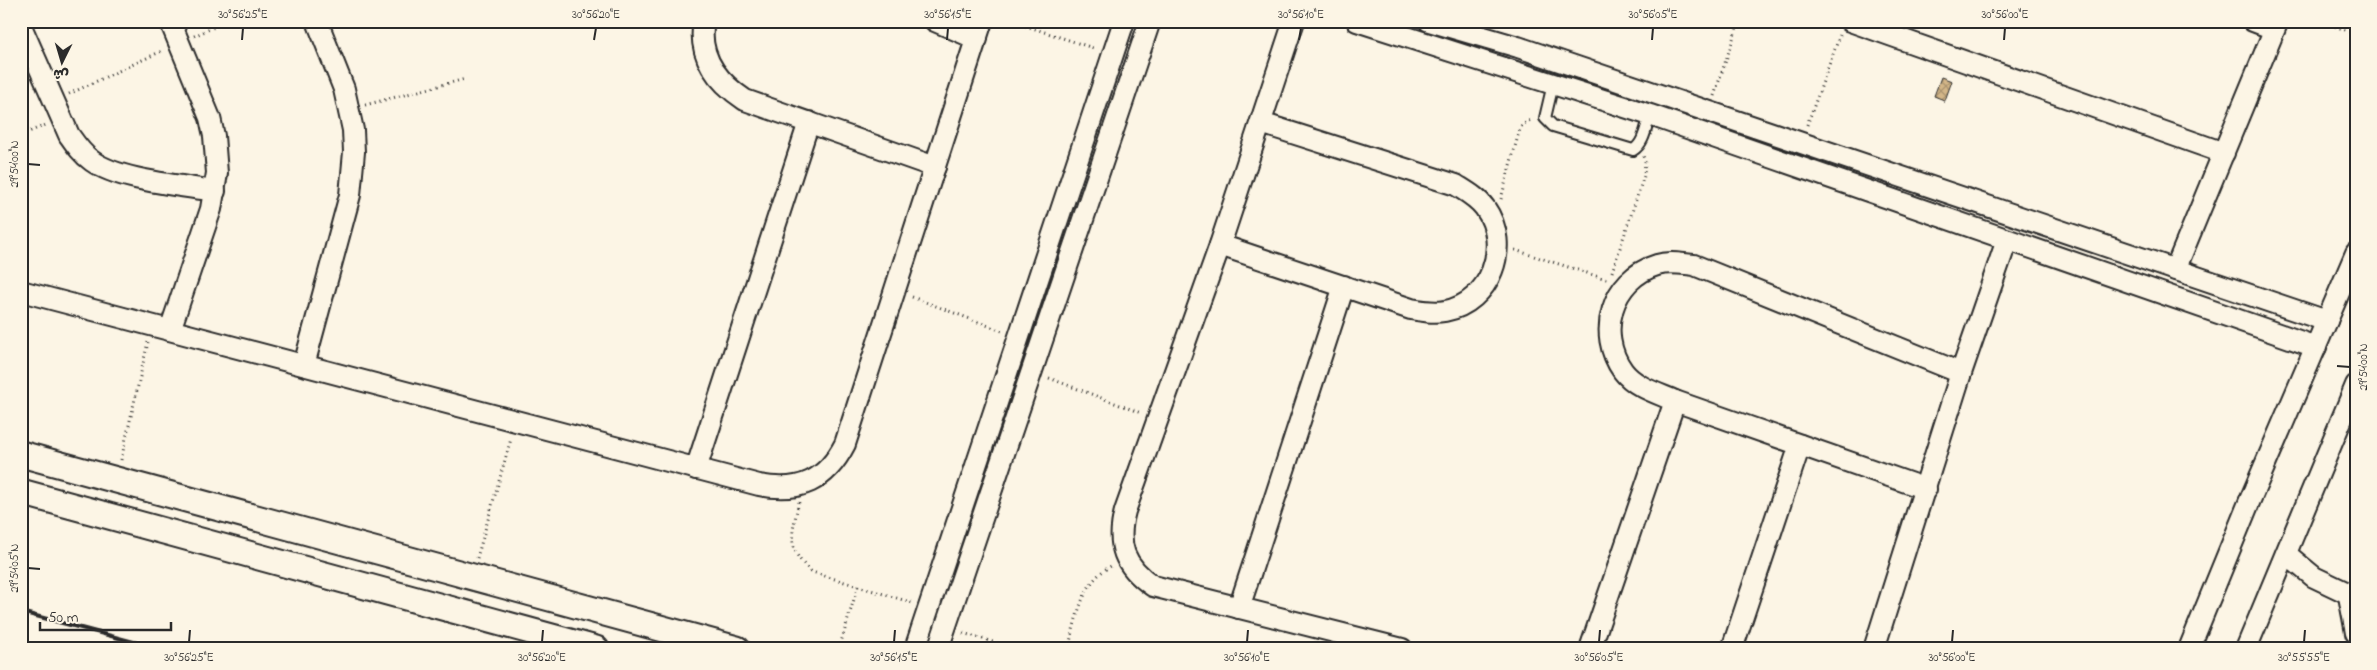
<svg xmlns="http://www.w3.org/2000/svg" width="2377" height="670" viewBox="0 0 2377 670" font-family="'Indie Flower','Playpen Sans Arabic',sans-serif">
<defs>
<pattern id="building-cross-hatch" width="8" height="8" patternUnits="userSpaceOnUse" patternTransform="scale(1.25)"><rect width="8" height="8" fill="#d3b688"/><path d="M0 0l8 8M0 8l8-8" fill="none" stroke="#ab946f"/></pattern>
</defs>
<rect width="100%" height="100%" fill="#fcf5e5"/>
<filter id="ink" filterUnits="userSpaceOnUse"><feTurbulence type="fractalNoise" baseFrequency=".02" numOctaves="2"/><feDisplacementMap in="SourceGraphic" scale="10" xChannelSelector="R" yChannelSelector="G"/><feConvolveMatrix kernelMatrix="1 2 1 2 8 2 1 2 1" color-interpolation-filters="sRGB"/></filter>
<g filter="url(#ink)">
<path fill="url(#building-cross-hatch)" stroke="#2b2b2b" d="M1941,77L1952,81L1944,103V100L1934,96Z"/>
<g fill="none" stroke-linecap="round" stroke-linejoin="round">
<defs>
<path id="service" d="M1553,84L1545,118L1553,126L1633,150C1644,144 1646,127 1650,115"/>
<g id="minor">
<path d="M704,21C697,56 718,82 745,100L935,167"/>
<path d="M935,21L977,39"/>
<path d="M1294,21L1220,245L1125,511C1116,545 1124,566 1153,586L1402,649"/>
<path d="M1357,21L1650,115L2316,347"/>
<path d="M1429,21L1518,47L2327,321"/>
<path d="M1850,21L2224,153"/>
<path d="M2253,21L2274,29"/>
<path d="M21,26L69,135C76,145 82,154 92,161C120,181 180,185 215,191"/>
<path d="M1220,245L1411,309C1422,311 1433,313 1445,311C1490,303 1512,246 1485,208C1478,198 1467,192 1456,185L1261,123"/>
<path d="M2175,270L2278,21"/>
<path d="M21,291L759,485C800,493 826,481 845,444L982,21"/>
<path d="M170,330L211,209L217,173L214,136L210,118L170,21"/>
<path d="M304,365L350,195L354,152L353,130L344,89L317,21"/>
<path d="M696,469L809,122"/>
<path d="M1926,489L1675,401C1657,393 1635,387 1623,371C1596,334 1611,279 1657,265C1669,261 1682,264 1694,265L1961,373"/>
<path d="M2286,554L2314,577L2356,597"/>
<path d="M2349,596L2356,633"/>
<path d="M1239,608L1344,286"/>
<path d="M915,649L1124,21"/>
<path d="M938,649L1150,21"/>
<path d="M1590,649L1675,401"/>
<path d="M1732,649L1800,445"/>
<path d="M1874,649L1961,373L2007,240"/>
<path d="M2189,649L2250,500L2356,253"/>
<path d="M2246,649L2356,385"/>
</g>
<g id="tertiary">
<path d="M21,454L737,649"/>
<path d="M21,492L596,649"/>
</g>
</defs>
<use href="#service" stroke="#2b2b2b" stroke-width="14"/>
<use href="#minor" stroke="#2b2b2b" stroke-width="24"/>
<use href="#tertiary" stroke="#2b2b2b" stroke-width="29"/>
<g stroke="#2b2b2b" stroke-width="3" stroke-dasharray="1 4" stroke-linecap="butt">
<path d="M1011,21L1096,49"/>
<path d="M2321,21L2356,34"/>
<path d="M194,36L228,21"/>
<path d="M69,94L164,50"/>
<path d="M1714,96L1739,21"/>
<path d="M365,105L465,79"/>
<path d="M1807,125L1840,35"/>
<path d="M21,135L46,125"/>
<path d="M1501,199L1519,132L1522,125L1532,119"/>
<path d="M1515,250L1609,280"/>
<path d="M1612,272L1644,176L1645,161L1643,156"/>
<path d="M912,297L1002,331"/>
<path d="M1049,378L1141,413"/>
<path d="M121,460L148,342"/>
<path d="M799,502C792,533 785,549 812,572L913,603"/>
<path d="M477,558L511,439"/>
<path d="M963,633L1016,649"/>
<path d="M839,649L858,586"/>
<path d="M1068,649C1077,618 1081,582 1111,566"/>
</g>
<use href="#service" stroke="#fcf5e5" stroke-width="10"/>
<use href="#minor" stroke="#fcf5e5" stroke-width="20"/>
<use href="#tertiary" stroke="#fcf5e5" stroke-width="25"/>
<path stroke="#2b2b2b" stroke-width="4" d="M21,612L160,649"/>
</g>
</g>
<path fill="none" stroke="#2b2b2b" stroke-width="2" d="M242,40L243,28M594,40L596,28M947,40L948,28M1299,40L1301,28M1652,40L1653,28M2004,40L2005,28M28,164L40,165M2337,366L2350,367M28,568L40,569M189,642L190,630M542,642L543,630M894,642L895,630M1247,642L1248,630M1599,642L1600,630M1952,642L1953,630M2304,642L2305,630"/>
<rect width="2377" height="670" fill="none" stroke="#fcf5e5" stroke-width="55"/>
<g transform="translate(62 62) rotate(185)" stroke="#fcf5e5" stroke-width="4" paint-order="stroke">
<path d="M0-4L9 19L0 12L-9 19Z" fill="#2b2b2b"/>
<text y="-8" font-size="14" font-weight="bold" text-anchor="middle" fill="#2b2b2b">ش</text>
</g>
<path d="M40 622v8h131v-8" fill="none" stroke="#2b2b2b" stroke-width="2.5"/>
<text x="48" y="622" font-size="15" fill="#2b2b2b" stroke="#fcf5e5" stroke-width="4" paint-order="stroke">50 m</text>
<rect x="28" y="28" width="2322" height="614" fill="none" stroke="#2b2b2b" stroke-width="2"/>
<g font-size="12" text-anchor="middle" fill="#2b2b2b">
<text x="243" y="18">30°56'25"E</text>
<text x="596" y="18">30°56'20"E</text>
<text x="948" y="18">30°56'15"E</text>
<text x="1301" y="18">30°56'10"E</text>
<text x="1653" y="18">30°56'05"E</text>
<text x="2005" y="18">30°56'00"E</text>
<text transform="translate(14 164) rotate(-90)" y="4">29°54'00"N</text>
<text transform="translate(2363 367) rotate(-90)" y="4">29°54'00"N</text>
<text transform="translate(14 568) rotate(-90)" y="4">29°54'05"N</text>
<text x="189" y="661">30°56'25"E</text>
<text x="542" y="661">30°56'20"E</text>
<text x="894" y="661">30°56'15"E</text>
<text x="1247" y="661">30°56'10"E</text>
<text x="1599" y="661">30°56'05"E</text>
<text x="1952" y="661">30°56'00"E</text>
<text x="2304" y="661">30°55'55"E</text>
</g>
</svg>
